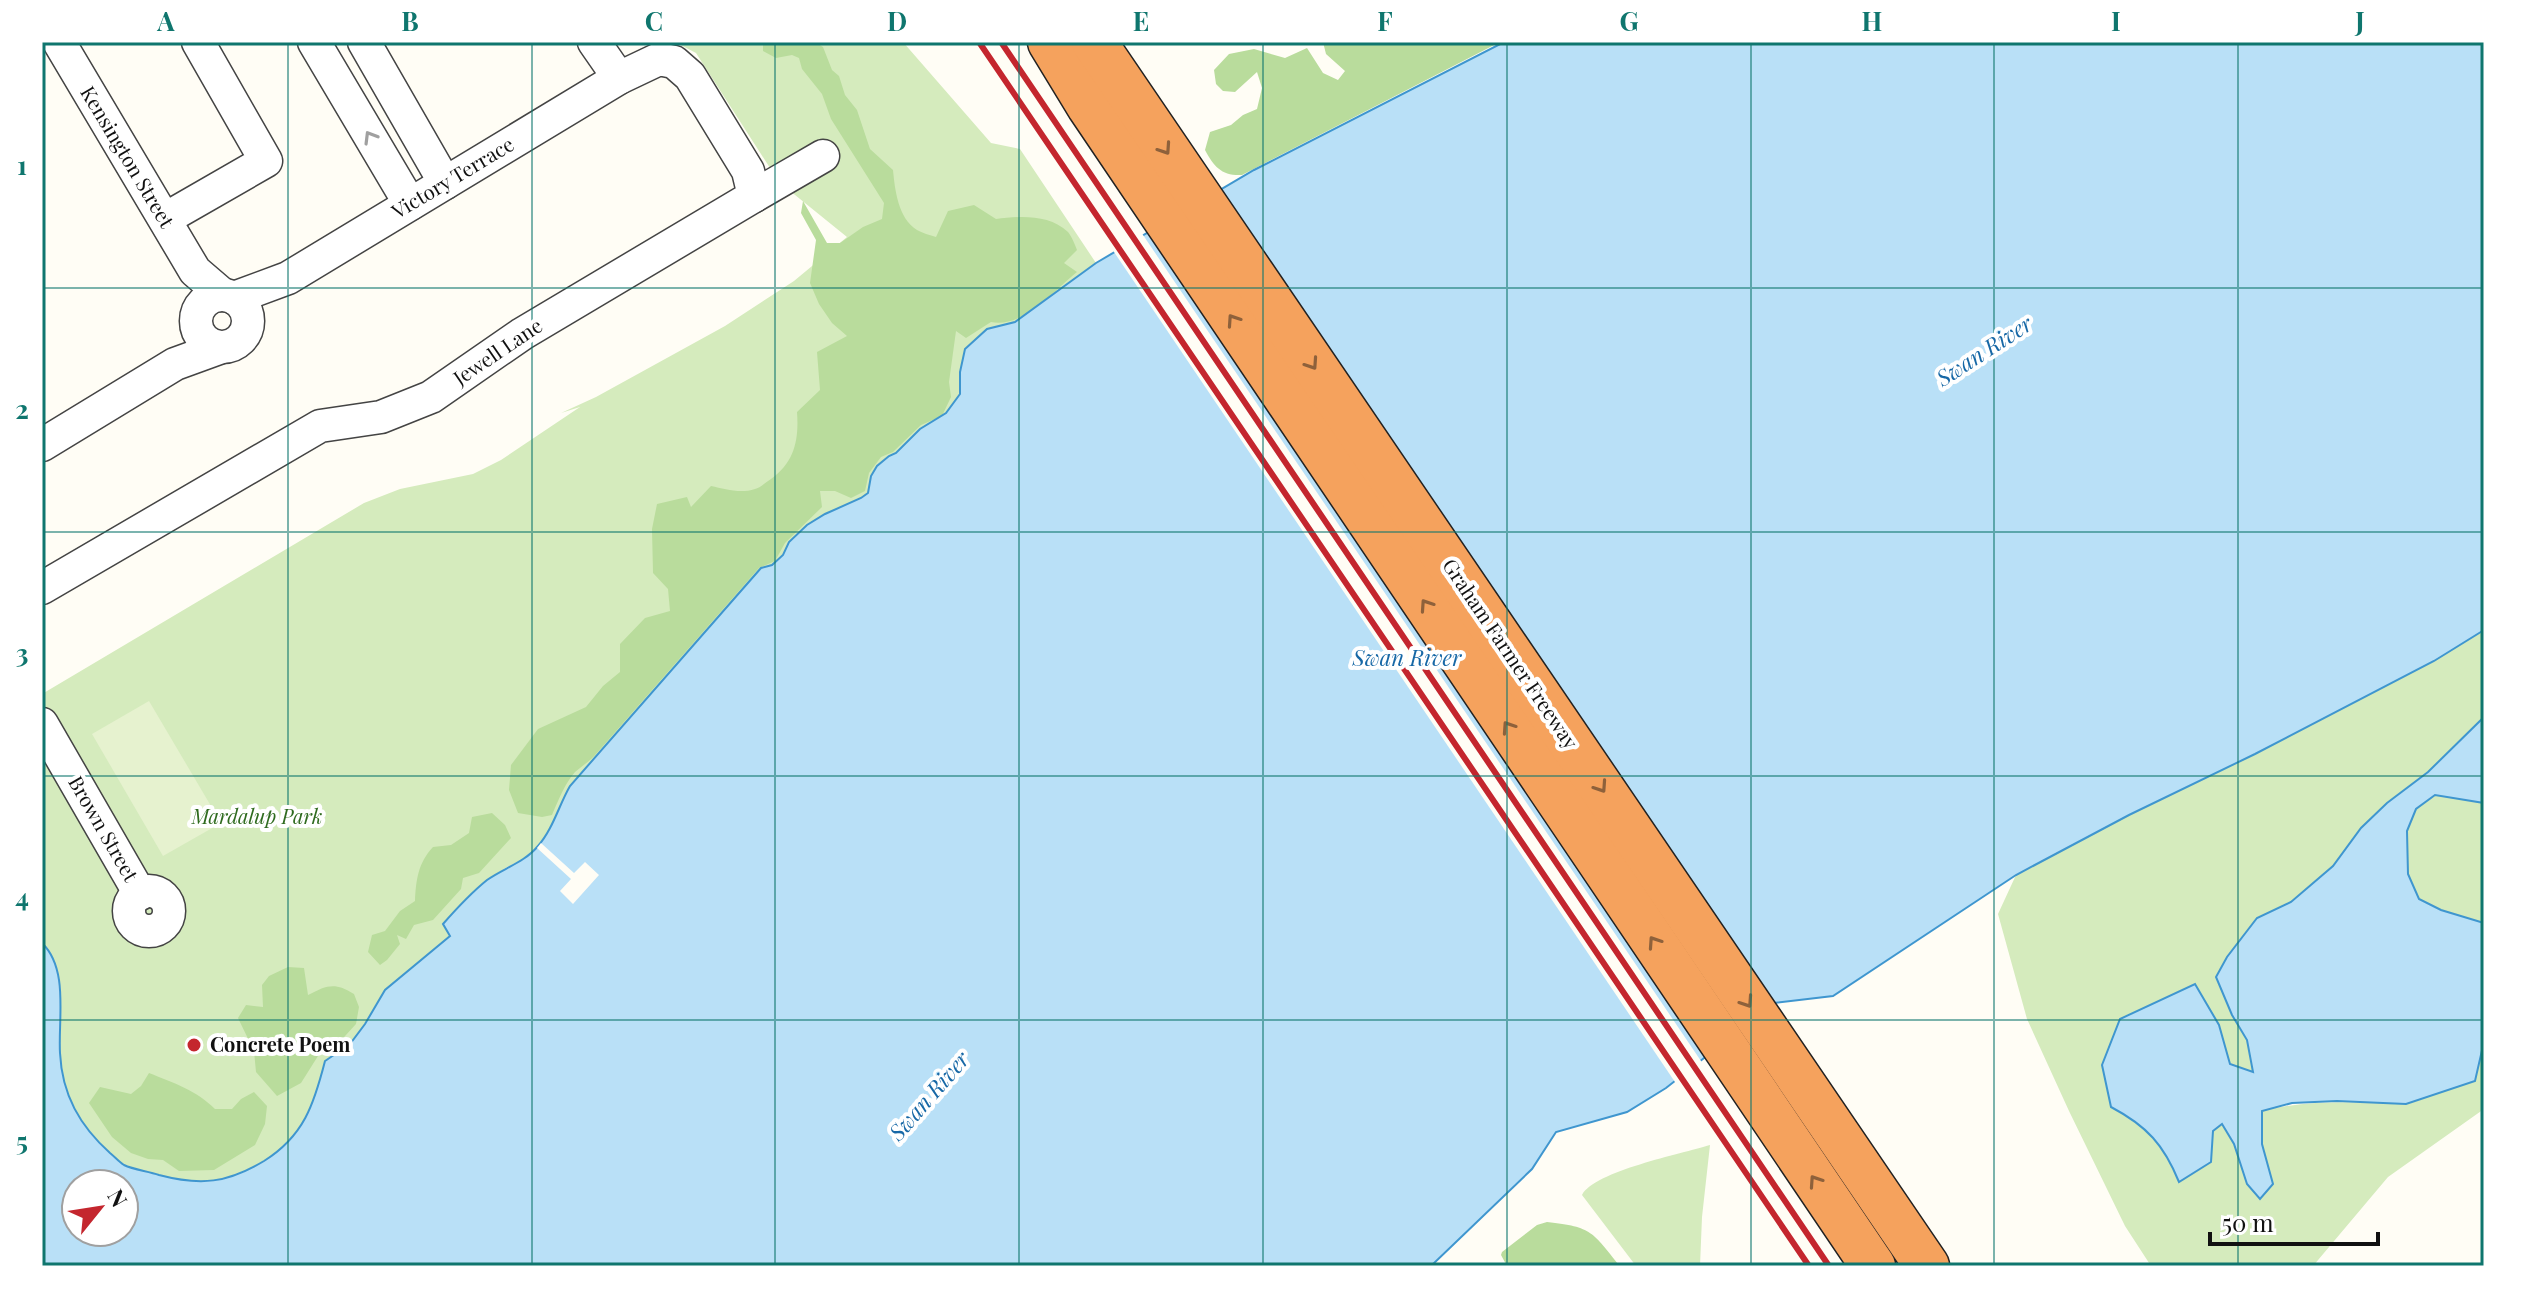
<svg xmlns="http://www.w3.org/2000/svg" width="2526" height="1308" viewBox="0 0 2526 1308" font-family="'Playfair Display',serif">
<rect width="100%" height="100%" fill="#fffdf5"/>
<g fill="#d5ebbd">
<path d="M675,42H903L991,143L1020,149L1096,263L1015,322L987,329L960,372V394L946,413L920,429L896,453L889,456L871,477L868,493L861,498L825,514L789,542L782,555L772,565L761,568L570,786C557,808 551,839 529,856C523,860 514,863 507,867C480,883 463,903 445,928L451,935L376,1004L365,1024L350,1044L325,1061C314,1104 304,1136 264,1161C227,1183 201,1186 159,1175C148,1171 134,1170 124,1165C104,1155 77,1121 69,1101C64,1088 61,1067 60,1053C58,1018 70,970 42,943V694L364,503L400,489L473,474L501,460L580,407L561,413L596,397L725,326L794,281L847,237L779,182L696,53Z"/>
<path d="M2484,630V717L2428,772L2387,803L2361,828L2333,866L2291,902L2257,918L2232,1015L2247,1040L2254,1072L2230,1064L2219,1025L2194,984L2120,1019L2111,1107C2146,1126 2164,1144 2179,1181L2211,1162L2213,1131L2222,1123L2234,1144L2247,1184L2273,1183L2262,1144V1111C2310,1099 2357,1102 2406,1104L2484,1001V1109L2388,1177L2313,1266H2151L2125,1226L2069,1111L2027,1019L1998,914L2016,875L2129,815L2255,754L2434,661Z"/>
<path d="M2435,795L2484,803V923L2441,910L2419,899L2408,874L2407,831L2416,809Z"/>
<path d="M1710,1145L1702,1217L1700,1266H1636L1582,1195C1595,1171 1681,1154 1710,1145Z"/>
</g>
<g fill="#b9dc9c">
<path d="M763,42H815L823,47L832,70L839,76L845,95L857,110L870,149L893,170C895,190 898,218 917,230C922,233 930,235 936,237L948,211L974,205L996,219C1020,216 1049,214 1068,232C1072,237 1075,245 1077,250L1064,263L1077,272C1053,291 1024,328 991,322L966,338L956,331L949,382L951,397L942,416L921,425L893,452L881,457L869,473L865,491L851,498L835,491H820L822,507L785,543L775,561L759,568L596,754C590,761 582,766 575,772C565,783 558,801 552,815L542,817L518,813L509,790L511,765L538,729L586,707L603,686L620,672V644L645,618L670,611L668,589L653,573L652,529L657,504L687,497L691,507L711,486C725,489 740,494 755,489C760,488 766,482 771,479C795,462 799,439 797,412L820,390L817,352L847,336L832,323L819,304L810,283L816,240L801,213L803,201L827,243H840L863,227L882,219L884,203L831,119L822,94L802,69L799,58L792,55L776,58L763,51Z"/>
<path d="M1323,42H1500L1242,175C1222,176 1214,167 1205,150L1210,132L1231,125L1243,115L1257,109L1262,88L1257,72L1235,92L1223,91L1216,84L1214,70L1229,54L1254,49L1285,58L1307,48L1323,73L1338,80L1345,71L1326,54Z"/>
<path d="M492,813L505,825L511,838L479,873L463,878L461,889L433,920L414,925L406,939L397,935L400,944L387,960L380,965L368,952L372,935L385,931L400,911L415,901C416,880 418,863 433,847L451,845L469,833L472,817Z"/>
<path d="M288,967L304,968L308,995C327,985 335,982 354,994L359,1007L356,1024L335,1047L318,1056L301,1083L277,1096L256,1072L254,1051L238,1018L246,1005L263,1007L262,985L269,976Z"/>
<path d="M149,1073C174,1083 196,1090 215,1109H232L241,1099L254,1092L267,1106L265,1124L255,1145L214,1170L179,1171L163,1160L148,1159L131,1153L112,1137L89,1103L100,1087L131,1094L141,1086Z"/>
<path d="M1547,1222C1593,1227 1592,1232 1620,1266H1507L1501,1255L1502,1252L1537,1225Z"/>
</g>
<path fill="#e6f2cf" d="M149,701L221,823L163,856L92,734Z"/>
<g fill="#b9e0f7" stroke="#3f96cf" stroke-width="2" fill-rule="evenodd">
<path d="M1504,42H2484V630L2434,661L2255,754L2129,815L2016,875L1833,996L1774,1003L1666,1088L1627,1112L1556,1132L1532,1169L1431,1266H42V943C69,969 58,1019 60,1053C62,1095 80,1126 110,1153C115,1157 119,1162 124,1165C134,1170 148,1171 159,1175C201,1186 227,1183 264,1161C304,1136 314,1104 325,1061L350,1044L365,1024L385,990L450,936L443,924C457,908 471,893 487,880C504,868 525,862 538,846C553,829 559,805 570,786L761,568L772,565L783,555L789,542L807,525L825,514L861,498L868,493L871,476L877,466L889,456L896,453L920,429L946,413L960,394V372L965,349L987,329L1015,322L1096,263L1254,170ZM76,1184H124V1232H76Z"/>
<path d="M2484,717V803L2435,795L2416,809L2407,831L2408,874L2419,899L2441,910L2484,923L2483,1046L2475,1081L2406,1104L2337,1101L2292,1103L2262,1111V1144L2273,1184L2260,1199L2247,1184L2234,1144L2222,1124L2213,1131L2211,1162L2179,1182C2164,1145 2147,1126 2111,1107L2102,1065L2120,1019L2195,984L2219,1025L2230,1064L2253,1072L2247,1040L2232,1015L2216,977L2227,957L2257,918L2291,902L2333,866L2361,828L2387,803L2428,772Z"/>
</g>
<g fill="#fffdf5">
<path d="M1141,232L1703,1064L1677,1085L1112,249Z"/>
<path d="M541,843L574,873L585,862L599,875L573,904L560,891L571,879L537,848Z"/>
</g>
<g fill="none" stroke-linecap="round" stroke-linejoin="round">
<defs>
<g id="minor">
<path d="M59,42L195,271L223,295"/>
<path d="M314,42L410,204"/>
<path d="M364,42L445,183"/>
<path d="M594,42L619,78"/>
<path d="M754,196L823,156"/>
<path d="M165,219L266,161L198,42"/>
<circle cx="222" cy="321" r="26"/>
<path d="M42,445L175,364L219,348"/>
<path d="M42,588L320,426L381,417L431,397L522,334L754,196L748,171L690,76L674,62L659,59L619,78L288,278L234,298"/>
<path d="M42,724L140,894"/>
<circle cx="149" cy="911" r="20"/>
</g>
<g id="highway">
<path d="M1050,42L1089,106L1873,1266"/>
<path d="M1094,42L1927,1266"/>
</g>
</defs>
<use href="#minor" stroke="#444" stroke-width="35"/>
<use href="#highway" stroke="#222" stroke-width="47"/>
<use href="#minor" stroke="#fff" stroke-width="32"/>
<use href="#highway" stroke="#f5a25d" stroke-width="44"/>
<g stroke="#c4262e" stroke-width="6">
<path d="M979,42L1809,1266"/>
<path d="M1001,42L1829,1266"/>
</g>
</g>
<defs><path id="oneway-chevron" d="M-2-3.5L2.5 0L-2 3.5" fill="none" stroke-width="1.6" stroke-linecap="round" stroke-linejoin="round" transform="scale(2)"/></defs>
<use stroke="#a0a0a0" href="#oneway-chevron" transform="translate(370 137) rotate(-121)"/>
<g stroke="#8e613b">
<use href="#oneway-chevron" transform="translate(1165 149) rotate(56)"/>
<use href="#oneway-chevron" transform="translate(1233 320) rotate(-124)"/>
<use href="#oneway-chevron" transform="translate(1312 364) rotate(56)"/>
<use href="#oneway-chevron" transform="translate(1426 605) rotate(-124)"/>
<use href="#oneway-chevron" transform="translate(1508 727) rotate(-124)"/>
<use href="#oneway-chevron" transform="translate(1601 787) rotate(56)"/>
<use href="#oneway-chevron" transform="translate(1654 942) rotate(-124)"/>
<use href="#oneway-chevron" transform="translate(1747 1002) rotate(56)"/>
<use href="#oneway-chevron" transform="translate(1815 1181) rotate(-124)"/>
</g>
<path fill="none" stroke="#0f766e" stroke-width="2" stroke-opacity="0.55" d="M288,42V1266M532,42V1266M775,42V1266M1019,42V1266M1263,42V1266M1507,42V1266M1751,42V1266M1994,42V1266M2238,42V1266M42,288H2484M42,532H2484M42,776H2484M42,1020H2484"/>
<circle fill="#c4262e" stroke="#fff" stroke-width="3" cx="194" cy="1045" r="8"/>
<g text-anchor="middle" stroke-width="8" stroke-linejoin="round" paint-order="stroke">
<g font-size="20" fill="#111" stroke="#fff">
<text transform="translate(127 157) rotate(59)" y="7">Kensington Street</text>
<text transform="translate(453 178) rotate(-31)" y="7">Victory Terrace</text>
<text transform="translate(498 352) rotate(-34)" y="7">Jewell Lane</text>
<text transform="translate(1510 654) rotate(56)" y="7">Graham Farmer Freeway</text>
<text transform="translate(103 829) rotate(60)" y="7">Brown Street</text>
</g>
<g font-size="20" font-style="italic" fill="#2f6b1f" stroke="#fff">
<text x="257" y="824">Mardalup Park</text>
</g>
<g font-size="20" font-weight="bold" fill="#111" stroke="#fff" text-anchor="start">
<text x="210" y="1052">Concrete Poem</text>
</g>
<g font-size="22" font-style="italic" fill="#1768a6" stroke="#fff">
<text transform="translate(1984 351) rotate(-33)" y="8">Swan River</text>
<text x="1407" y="666">Swan River</text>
<text transform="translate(929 1096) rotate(-49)" y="8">Swan River</text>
</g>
</g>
<rect width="2526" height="1308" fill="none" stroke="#ffffff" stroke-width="88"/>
<g transform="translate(100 1208) rotate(60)"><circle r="38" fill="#ffffff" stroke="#a0a0a0" stroke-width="2"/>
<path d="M0-6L14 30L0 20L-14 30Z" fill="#c4262e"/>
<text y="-12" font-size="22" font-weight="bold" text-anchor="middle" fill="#111111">N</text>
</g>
<path d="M2210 1232v12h168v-12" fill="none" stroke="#111111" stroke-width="4"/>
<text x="2222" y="1232" font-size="24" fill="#111111" stroke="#ffffff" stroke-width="6" paint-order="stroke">50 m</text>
<rect x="44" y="44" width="2438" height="1220" fill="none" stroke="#0f766e" stroke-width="3"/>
<g font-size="26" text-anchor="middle" font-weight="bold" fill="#0f766e">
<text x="166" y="31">A</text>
<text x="410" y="31">B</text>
<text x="654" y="31">C</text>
<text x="897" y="31">D</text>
<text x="1141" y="31">E</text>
<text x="1385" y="31">F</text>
<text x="1629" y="31">G</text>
<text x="1872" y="31">H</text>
<text x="2116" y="31">I</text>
<text x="2360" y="31">J</text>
<text x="22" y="175">1</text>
<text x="22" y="419">2</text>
<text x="22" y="663">3</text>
<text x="22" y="907">4</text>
<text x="22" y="1151">5</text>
</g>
</svg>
